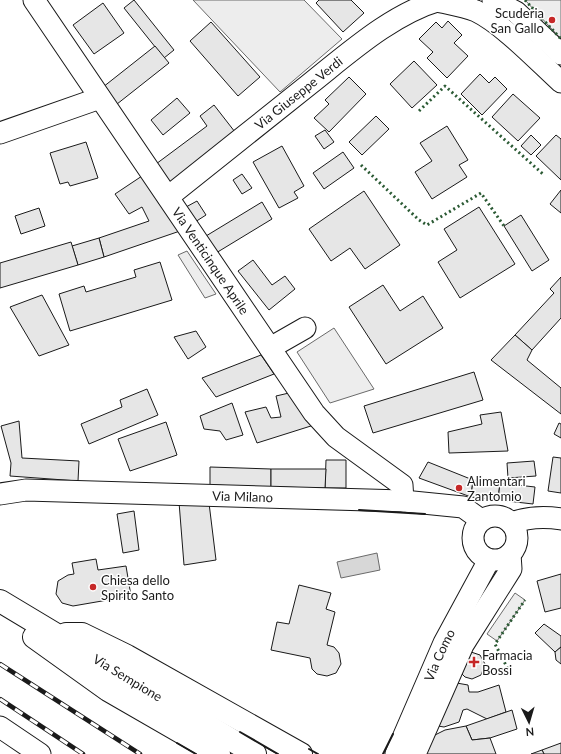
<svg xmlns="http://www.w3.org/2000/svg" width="561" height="754" viewBox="0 0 561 754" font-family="Lato,sans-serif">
<rect width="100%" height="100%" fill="#fff"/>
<g fill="#ededed" stroke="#6a6a6a">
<path d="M193,0H304L342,39L280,92Z"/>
<path d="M525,0H561V39Z"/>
<path d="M187,251L216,294L205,298L178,255Z"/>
<path d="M334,328L374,389L330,403L297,352Z"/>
<path d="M515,593L525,600L497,641L487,634Z"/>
</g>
<path fill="#d7d7d7" stroke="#6a6a6a" d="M377,553L380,570L341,578L337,562Z"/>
<g fill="#e6e6e6" stroke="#1a1a1a">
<path d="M134,0L174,50L164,58L124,8Z"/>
<path d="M319,0H351L364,13L343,32L316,3Z"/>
<path d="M103,3L124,33L94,54L73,25Z"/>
<path d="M448,21L462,35L454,43L468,56L447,78L427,58L433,52L419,39L436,22L442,28Z"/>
<path d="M211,22L260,77L238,96L190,41Z"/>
<path d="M155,46L169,63L112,108L98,91Z"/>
<path d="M414,61L437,85L412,108L390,84Z"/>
<path d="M480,74L489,83L495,77L507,89L482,115L461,94Z"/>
<path d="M349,77L366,94L329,132L314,118L329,104L325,100Z"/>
<path d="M513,94L540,118L518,141L492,117Z"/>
<path d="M177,98L190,113L163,135L151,120Z"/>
<path d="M214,105L235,132L170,182L156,164L207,126L200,116Z"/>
<path d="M376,116L389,129L362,155L349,142Z"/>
<path d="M447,126L468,160L459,165L467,177L432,199L415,172L432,161L420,143Z"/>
<path d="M325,130L334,142L324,149L315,136Z"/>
<path d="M531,135L541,145L531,155L521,146Z"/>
<path d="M556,135L561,139V180L536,156Z"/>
<path d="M86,142L98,178L70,186L68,182L60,184L50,153Z"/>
<path d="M282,146L304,186L294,192L298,198L279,208L253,162Z"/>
<path d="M343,152L354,168L324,189L313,173Z"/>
<path d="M242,174L252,188L242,194L233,180Z"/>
<path d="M142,176L180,231L104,257L99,238L149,221L142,207L129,214L115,194Z"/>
<path d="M561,190V213L550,204Z"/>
<path d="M364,191L400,245L365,269L350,248L331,261L309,229Z"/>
<path d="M197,201L206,215L195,222L186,207Z"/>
<path d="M262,202L272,219L216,253L206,236Z"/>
<path d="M479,207L515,264L460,298L438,262L457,250L444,229Z"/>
<path d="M39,208L45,226L21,234L15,216Z"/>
<path d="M521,215L549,260L532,271L504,226Z"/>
<path d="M99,238L104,257L78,265L72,246Z"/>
<path d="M71,242L78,265L0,288V263Z"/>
<path d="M253,260L272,285L285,276L295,289L269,310L238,271Z"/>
<path d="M160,262L172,300L70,331L59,294L84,286L86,292L136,277L134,270Z"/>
<path d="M561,277V318L532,350L515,335L554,293L550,289Z"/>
<path d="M383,285L400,311L423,296L443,328L386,364L349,307Z"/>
<path d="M42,295L69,345L39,356L10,307Z"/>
<path d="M196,331L206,347L188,359L174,337Z"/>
<path d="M515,335L532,350L527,360L561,388V414L491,360Z"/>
<path d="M261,355L274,374L216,397L202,378Z"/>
<path d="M474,372L483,400L373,433L364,406Z"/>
<path d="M147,389L158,415L89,444L81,424L122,407L120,400Z"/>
<path d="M289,393L314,425L257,443L245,412L266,407L271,418L281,417L276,396Z"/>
<path d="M232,403L243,435L226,440L220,431L204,429L200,416Z"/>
<path d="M501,412L508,451L449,453L448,432L482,424L480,415Z"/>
<path d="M19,421L22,458L79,461L78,481L10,476L11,463L1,426Z"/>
<path d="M166,422L177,455L130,471L118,439Z"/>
<path d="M559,423L561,424V438L554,434Z"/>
<path d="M553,457L561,458V493L548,491Z"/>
<path d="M326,460H346V488H325Z"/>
<path d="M534,461L536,476L508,478L507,463Z"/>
<path d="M428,462L473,480L471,497L419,478Z"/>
<path d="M210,467L271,469V487L210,485Z"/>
<path d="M271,469H326L325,488L271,487Z"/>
<path d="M473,480L500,483L498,500L471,497Z"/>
<path d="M500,483L535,487L533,504L498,500Z"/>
<path d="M179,502L209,503L216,560L184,565Z"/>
<path d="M134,511L139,550L123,553L117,514Z"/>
<path d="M96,559L98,570L126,566L131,596L73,606L62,603L56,594L58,581L68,575L74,574L72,563Z"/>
<path d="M561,574V608L545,612L537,581Z"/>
<path d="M299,585L331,593L326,609L335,612L327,645L334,647L339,653L341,664L336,673L327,676L317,674L312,669L310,658L271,650L277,622L289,624Z"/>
<path d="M544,624L561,636V647L555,652L535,633Z"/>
<path d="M561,647V664L556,660L555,652Z"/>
<path d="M471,652L480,655L485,664L481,675L472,679L465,677L458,670Z"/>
<path d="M451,682L468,685L469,692H478L499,685L506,712L487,719L467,709L463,710L459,722L444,727L438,726Z"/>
<path d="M512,710L517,729L490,738L472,740L466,726Z"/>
<path d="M466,726L472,740L490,738L496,754H424L425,740L445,730Z"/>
<path d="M561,743V754H544L542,750Z"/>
<path d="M542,750L544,754H531Z"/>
</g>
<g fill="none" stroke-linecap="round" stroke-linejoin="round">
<defs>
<g id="minor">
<path id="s1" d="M34,0L314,413L336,437L402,485L403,501"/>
<path d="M493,0L516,12L561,54"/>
<path d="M437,1C450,4 464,6 476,11C503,24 538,61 561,82"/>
<path d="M0,133L100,98"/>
<path id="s2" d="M168,197C216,159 263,121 311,83C350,52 392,14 440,0"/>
<path d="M270,348L305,328"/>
<path id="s3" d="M0,494L26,490L403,501L463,507L481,520"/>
<circle cx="495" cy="538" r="22"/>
<path d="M511,523C528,517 543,516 561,519"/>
<path d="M0,727L40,754"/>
<path id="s4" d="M396,754L444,643L489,560"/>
<path d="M415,754L463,645L511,569L510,554"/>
</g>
<g id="major">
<path id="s5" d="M0,601L255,754"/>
<path d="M66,634H82L127,656L301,754"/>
<path d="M34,637L108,690L219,754"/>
</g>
</defs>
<use href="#minor" stroke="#1a1a1a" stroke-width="23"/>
<use href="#major" stroke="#1a1a1a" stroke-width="24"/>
<use href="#minor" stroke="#fff" stroke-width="21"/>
<use href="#major" stroke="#fff" stroke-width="22"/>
<defs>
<g id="rail">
<path d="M0,664L140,754"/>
<path d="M0,699L83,754"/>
</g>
</defs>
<use href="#rail" stroke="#1a1a1a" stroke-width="4.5"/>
<use href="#rail" stroke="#fff" stroke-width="3" stroke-dasharray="9" stroke-linecap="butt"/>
<g stroke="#2b5a34" stroke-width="3" stroke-dasharray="2 3" stroke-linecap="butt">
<path d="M525,0L561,39"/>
<path d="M419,111L445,86L544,175"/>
<path d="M361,165L419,220L427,225L481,193L504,226"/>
<path d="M510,673L495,644L525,600"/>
</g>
<g stroke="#1a1a1a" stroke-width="2">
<path d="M359,510L425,514"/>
<path d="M240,732L278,754"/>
<path d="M177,743L196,754"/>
<path d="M309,749L318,754"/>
<path d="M383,754L393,734"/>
</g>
</g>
<g fill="#c62828" stroke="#fff" stroke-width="1.5">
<circle cx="552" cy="20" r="4"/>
<circle cx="459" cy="488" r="4"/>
<circle cx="93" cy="587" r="4"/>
<path d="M472 656h4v4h4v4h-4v4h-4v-4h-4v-4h4z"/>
</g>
<g text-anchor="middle" stroke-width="3" stroke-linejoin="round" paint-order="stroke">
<g font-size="13" fill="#1a1a1a" stroke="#fff" text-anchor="start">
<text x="544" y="18" text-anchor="end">Scuderia<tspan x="544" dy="15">San Gallo</tspan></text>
<text x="467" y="486">Alimentari<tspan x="467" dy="15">Zantomio</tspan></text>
<text x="101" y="585">Chiesa dello<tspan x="101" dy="15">Spirito Santo</tspan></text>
<text x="482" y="660">Farmacia<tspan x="482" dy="15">Bossi</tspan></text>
</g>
<g font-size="13" fill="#1a1a1a" stroke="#fff">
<text dy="5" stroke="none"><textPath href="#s2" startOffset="167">Via Giuseppe Verdi</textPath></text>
<text dy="5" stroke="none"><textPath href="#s1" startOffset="315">Via Venticinque Aprile</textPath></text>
<text dy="5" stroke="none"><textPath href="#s3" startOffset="243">Via Milano</textPath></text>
<text dy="5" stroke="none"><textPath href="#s4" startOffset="108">Via Como</textPath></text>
<text dy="5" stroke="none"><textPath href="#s5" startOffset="149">Via Sempione</textPath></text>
</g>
</g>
<g transform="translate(529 722) rotate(175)" stroke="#ffffff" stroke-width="3" paint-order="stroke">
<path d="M0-3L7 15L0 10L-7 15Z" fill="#1a1a1a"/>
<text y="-6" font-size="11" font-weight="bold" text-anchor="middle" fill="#1a1a1a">N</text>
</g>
</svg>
